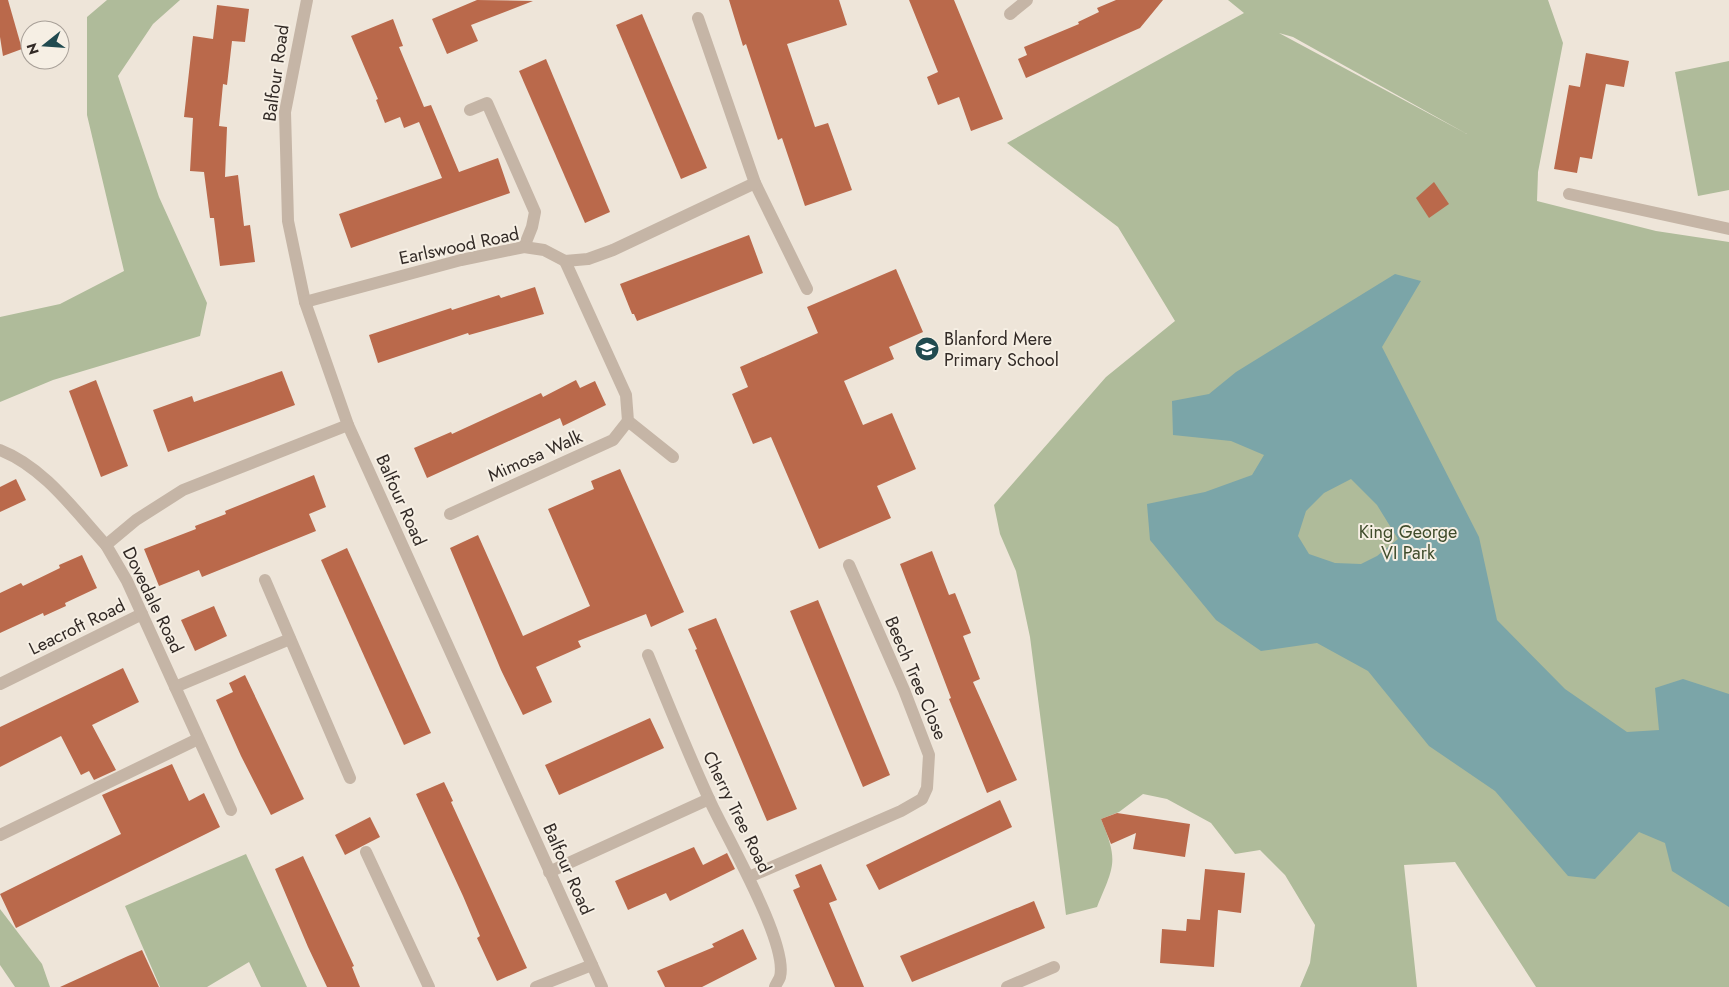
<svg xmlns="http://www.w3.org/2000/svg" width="1729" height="987" viewBox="0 0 1729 987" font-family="Jost,sans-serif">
<rect width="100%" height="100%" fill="#eee5d9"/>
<g fill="#afbb9a" fill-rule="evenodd">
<path d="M107,0H180L153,24L118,76L159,197L207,303L200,336L53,380L0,402V317L60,304L124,271L87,115V17Z"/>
<path d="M1228,0H1548L1563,43L1538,172L1537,201L1656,231L1729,242V987H1536L1455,862L1404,865L1417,987H1300L1310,963L1315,925L1285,875L1260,850L1235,854L1211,823L1167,799L1143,794L1119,812L1101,819C1119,862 1114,866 1097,907L1066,915L1030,637L1016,571L1000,534L994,505L1106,377L1175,321L1118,227L1007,143L1244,13ZM1279,33L1293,37L1467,134Z"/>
<path d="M1729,61V190L1698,196L1675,72Z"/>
<path d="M246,854L307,987H261L249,962L207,987H160L125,906Z"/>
<path d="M0,909L42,964L50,987H15L0,965Z"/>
</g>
<path fill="#7ba5a8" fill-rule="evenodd" d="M1395,274L1421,281L1382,347L1479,537L1497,620L1565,689L1627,732L1659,730L1655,688L1683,679L1729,694V907L1672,871L1665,843L1639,832L1595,879L1568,876L1495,791L1429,746L1368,671L1317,643L1261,651L1216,620L1150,540L1147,504L1205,492L1252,475L1264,455L1231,441L1173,435L1172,401L1209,394L1236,372ZM1351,479L1377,505L1398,539L1377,556L1361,564L1335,563L1309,554L1298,536L1306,511L1324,493Z"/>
<g fill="#ba694b">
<path d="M0,0H8L22,49L3,56L0,37Z"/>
<path d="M477,0L533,1L471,25L478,41L447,54L432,19Z"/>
<path d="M729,0H839L847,25L787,44L815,127L828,123L852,190L805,206L782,138L778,140L746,44L743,46Z"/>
<path d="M909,0H954L1003,119L971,131L959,97L938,105L927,77L938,72Z"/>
<path d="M1116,0H1163L1140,28L1026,78L1018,59L1027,55L1024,47L1079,24L1078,22L1099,12L1097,8Z"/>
<path d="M217,5L249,9L245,42L232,41L227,85L223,84L219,126L227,127L225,177L238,175L244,226L250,225L255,262L220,266L214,218H210L204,172L190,171L193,118L184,117L193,36L213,39Z"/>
<path d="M642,14L707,168L681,179L616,25Z"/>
<path d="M393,19L403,46L399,47L424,107L431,105L459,172L498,158L510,193L351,248L339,214L442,178L419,122L404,128L400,117L385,123L376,100L378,99L351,36Z"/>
<path d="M1586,53L1629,61L1624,87L1606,84L1592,159L1580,157L1577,173L1554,169L1569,85L1580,87Z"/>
<path d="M546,59L610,212L585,223L519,71Z"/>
<path d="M1434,182L1449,204L1429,218L1416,198Z"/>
<path d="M749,235L763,273L637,321L634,314H632L620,284Z"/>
<path d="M896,269L923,332L889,347L894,359L844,381L863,425L892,413L916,469L877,486L891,518L819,549L771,437L753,444L732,394L748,387L740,367L818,333L807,307Z"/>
<path d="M535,287L544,314L469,335L468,333L378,363L369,335L451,308L452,310L499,295L501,298Z"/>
<path d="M282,371L295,405L168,452L153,410L192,396L194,402Z"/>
<path d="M96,380L128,466L101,477L69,391Z"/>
<path d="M576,380L580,388L595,381L606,405L563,426L560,418L427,478L414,448L451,432L452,434L541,393L543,397Z"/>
<path d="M620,469L684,612L651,627L646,614L578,641L581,647L536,667L552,702L523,715L501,670L450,548L478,535L523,636L590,606L548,509L594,489L591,481Z"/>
<path d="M314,475L326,507L309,514L316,531L202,577L199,570L159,586L144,549L196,529L195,526L226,514L225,511Z"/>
<path d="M16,479L26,500L0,512V487Z"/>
<path d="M347,548L431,733L404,745L321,560Z"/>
<path d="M932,551L949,595L955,593L971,633L963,636L980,679L973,682L1017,780L987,793L949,699L951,698L900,564Z"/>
<path d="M82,555L97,588L65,603L66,606L44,616L43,613L0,633V593L21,583L23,586L60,568L59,565Z"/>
<path d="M818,600L890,775L863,787L790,611Z"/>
<path d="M214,606L227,636L195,651L181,620Z"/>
<path d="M716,618L797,809L767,821L695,650L697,649L688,629Z"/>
<path d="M123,668L139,702L92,725L116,770L94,780L89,771L81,775L61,736L0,767V727Z"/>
<path d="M245,675L304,799L271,815L241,756L216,700L233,692L229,683Z"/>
<path d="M650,718L664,748L559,795L545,765Z"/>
<path d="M172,764L189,801L204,793L220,827L16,928L0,894L121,834L102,795Z"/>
<path d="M444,782L453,801L451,802L527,968L497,981L477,938L480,936L463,896L416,794Z"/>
<path d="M1000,800L1012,827L879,890L866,865Z"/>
<path d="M1117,813L1190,824L1185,857L1133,849L1136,833L1111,844L1101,819Z"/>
<path d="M370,817L380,837L345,855L335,835Z"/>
<path d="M694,847L703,865L727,853L735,869L670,901L666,893L628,910L615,881Z"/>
<path d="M303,856L354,966L352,967L360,987H327L308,947L275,869Z"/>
<path d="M821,864L837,900L829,903L864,987H835L793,890L800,887L795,875Z"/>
<path d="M1205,869L1245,873L1241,913L1218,910L1214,967L1160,963L1162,929L1186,931L1187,919L1200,920Z"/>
<path d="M1034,901L1045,928L912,982L900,956Z"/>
<path d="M743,929L757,959L702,987H665L657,971L714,947L712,944Z"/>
<path d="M142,950L159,987H60L128,956Z"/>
</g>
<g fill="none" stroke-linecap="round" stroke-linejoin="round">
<g stroke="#c5b5a6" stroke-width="12">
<path d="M307,0L285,112L288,221L305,302L348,425L602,987"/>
<path d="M1010,14L1027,0"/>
<path d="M698,18L755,183L807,289"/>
<path d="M470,110L487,103L535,212L532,227L524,247"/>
<path d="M1569,194L1729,229"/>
<path d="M565,261L626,395L628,421L673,457"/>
<path d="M305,302L461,260L524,247L544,250L565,261L588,259L613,250L755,183"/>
<path d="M0,450C44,467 75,511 106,545"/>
<path d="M450,514L613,440L628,421"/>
<path d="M265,580L350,778"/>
<path d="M648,655C668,703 687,751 709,799C724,833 789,943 780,977C779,980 776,984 775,987"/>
<path d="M0,684L142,614"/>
<path d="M175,687L290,639"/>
<path d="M231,810L127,581L106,545L136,520L183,490L348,425"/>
<path d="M0,835L198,739"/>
<path d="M366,852L429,987"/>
<path d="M549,872L709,799"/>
<path d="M749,877L901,811L922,799L927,788L929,755L904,690L849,565"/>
<path d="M536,987L592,965"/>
<path d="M1007,987L1054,967"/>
</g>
</g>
<defs>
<symbol id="school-disc" viewBox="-11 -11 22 22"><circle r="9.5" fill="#204a4f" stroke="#f6efe4"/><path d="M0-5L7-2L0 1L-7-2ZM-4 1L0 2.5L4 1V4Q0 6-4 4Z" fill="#fff"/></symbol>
</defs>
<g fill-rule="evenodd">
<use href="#school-disc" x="913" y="335" width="28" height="28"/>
</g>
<g text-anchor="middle" stroke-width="4" stroke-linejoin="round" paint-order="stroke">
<g font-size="18" fill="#322a26" stroke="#f6efe4">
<text transform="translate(276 73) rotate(-82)" y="6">Balfour Road</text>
<text transform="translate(459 246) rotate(-12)" y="6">Earlswood Road</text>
<text transform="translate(535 456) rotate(-24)" y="6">Mimosa Walk</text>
<text transform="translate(401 500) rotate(66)" y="6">Balfour Road</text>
<text transform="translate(153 600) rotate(64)" y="6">Dovedale Road</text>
<text transform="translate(77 627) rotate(-26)" y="6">Leacroft Road</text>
<text transform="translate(916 678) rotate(67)" y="6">Beech Tree Close</text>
<text transform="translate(737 812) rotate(64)" y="6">Cherry Tree Road</text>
<text transform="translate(568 869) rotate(66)" y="6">Balfour Road</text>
</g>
<g font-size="18" fill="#322a26" stroke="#f6efe4" text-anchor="start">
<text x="944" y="345">Blanford Mere<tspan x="944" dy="21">Primary School</tspan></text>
</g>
<g font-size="18" fill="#404d2c" stroke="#f6efe4">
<text x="1408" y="538">King George<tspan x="1408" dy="21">VI Park</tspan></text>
</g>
</g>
<g transform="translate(45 45) rotate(253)"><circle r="24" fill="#f6efe4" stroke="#a8a098"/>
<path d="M0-4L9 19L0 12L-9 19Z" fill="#204a4f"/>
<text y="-8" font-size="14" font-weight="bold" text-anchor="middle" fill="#322a26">N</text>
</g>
</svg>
